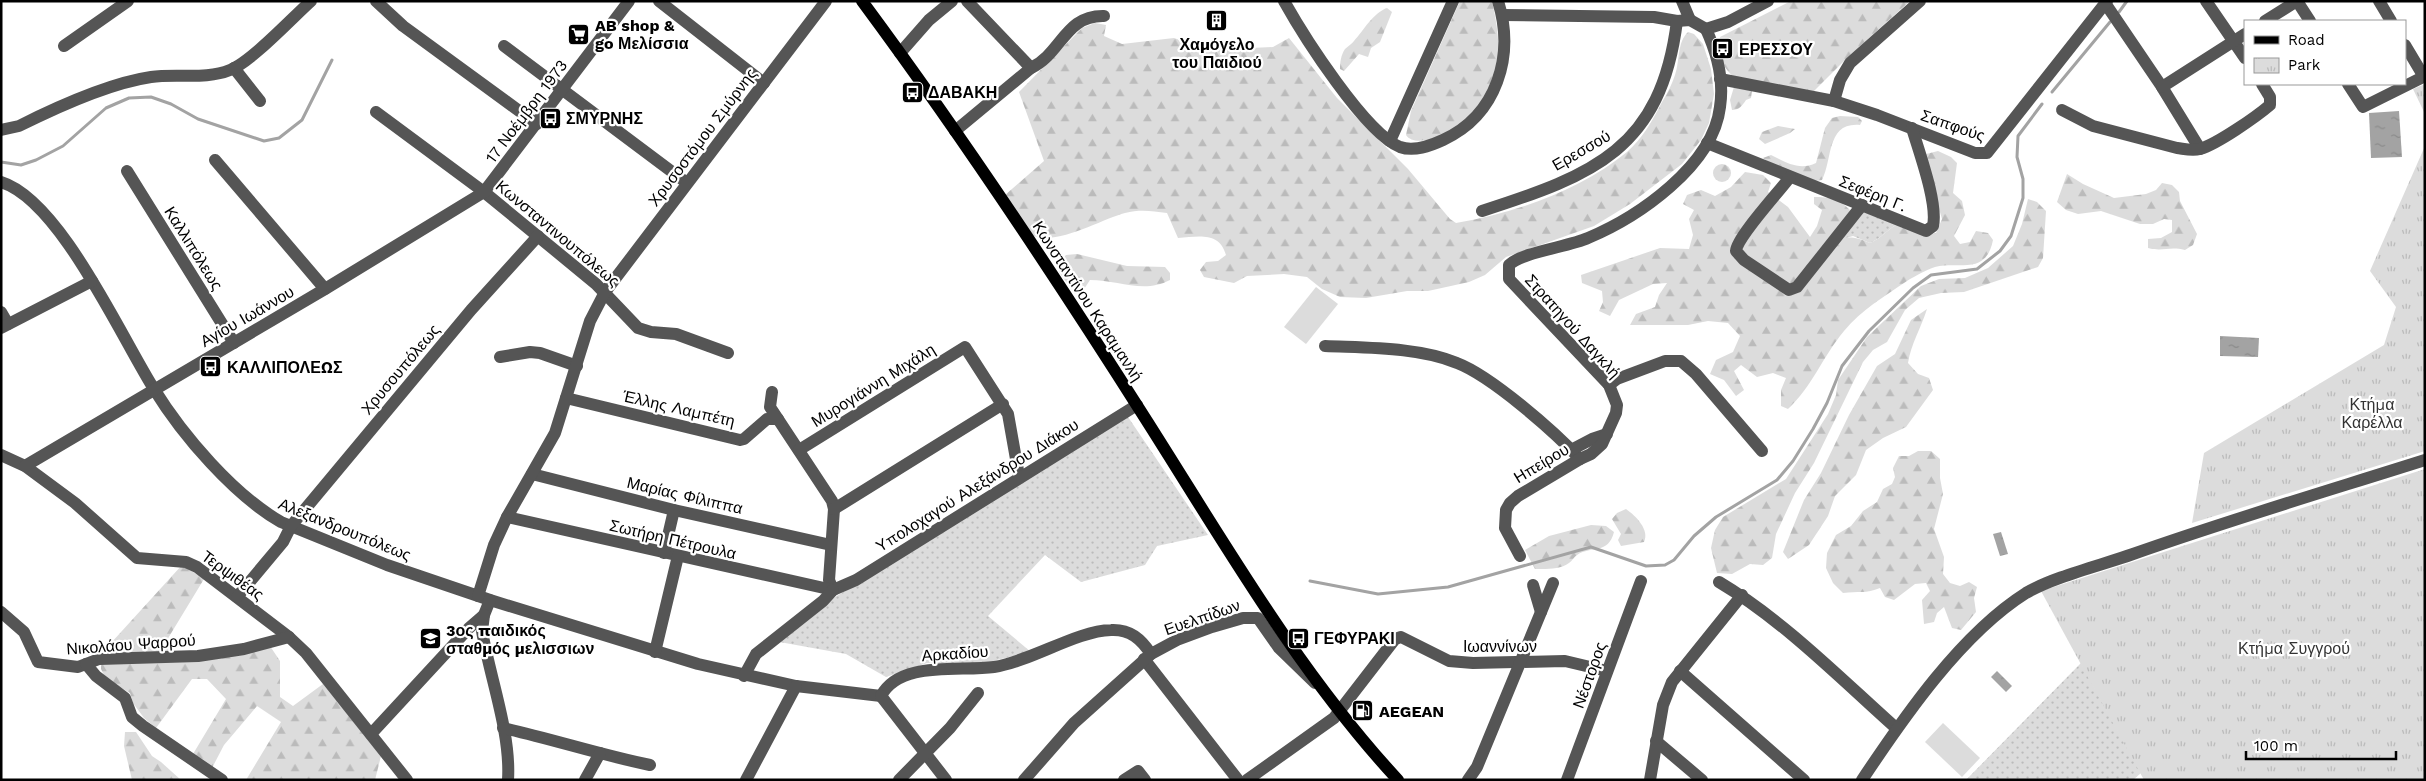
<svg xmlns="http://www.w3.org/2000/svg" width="2426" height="781" viewBox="0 0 2426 781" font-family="'Work Sans',sans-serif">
<defs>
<pattern id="grass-dots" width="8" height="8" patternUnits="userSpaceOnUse" patternTransform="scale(1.25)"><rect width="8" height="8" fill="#dcdcdc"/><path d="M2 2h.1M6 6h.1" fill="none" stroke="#bbb" stroke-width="1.8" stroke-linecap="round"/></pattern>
<pattern id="forest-firs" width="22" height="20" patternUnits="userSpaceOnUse" patternTransform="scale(1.25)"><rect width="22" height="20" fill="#dcdcdc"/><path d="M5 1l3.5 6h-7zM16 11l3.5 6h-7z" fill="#bbb"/></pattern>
<pattern id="park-tufts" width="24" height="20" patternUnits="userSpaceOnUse" patternTransform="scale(1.25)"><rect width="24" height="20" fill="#dcdcdc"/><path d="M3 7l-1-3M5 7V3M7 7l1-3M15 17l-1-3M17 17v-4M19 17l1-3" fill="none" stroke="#bbb"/></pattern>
<pattern id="water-ripples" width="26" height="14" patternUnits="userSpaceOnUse" patternTransform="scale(1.25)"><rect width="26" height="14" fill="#a3a3a3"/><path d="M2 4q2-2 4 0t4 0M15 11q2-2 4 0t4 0" fill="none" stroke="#8b8b8b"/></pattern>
</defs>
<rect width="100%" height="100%" fill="#fff"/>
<g fill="url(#grass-dots)">
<path d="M1862,211L1896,225C1886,231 1880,239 1870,243L1853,236L1839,240Z"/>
<path d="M1128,417L1208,535L1157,546L1145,565L1081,582L1045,555L988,616L1031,652L984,663H927L886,677L846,654L774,641L827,602Z"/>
<path d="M2081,663L2141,773L2133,780H1966Z"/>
</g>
<g fill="url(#forest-firs)">
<path d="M1460,1H1492C1498,29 1502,53 1493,81C1488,95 1475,112 1464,122C1454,132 1416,150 1406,135L1411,111Z"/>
<path d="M1791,1H1910L1849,56L1812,93L1735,78C1722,67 1716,53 1720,37Z"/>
<path d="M1387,8L1392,12L1380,42L1371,48L1368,57L1359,54L1344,71L1340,69C1340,62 1341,55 1345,49C1348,46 1352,44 1354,41C1364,30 1373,13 1387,8Z"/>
<path d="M1095,23L1106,25L1104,36L1122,44L1174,38L1208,50L1273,47L1289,38L1337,98L1408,169L1450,219L1456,223C1515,213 1581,190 1627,152C1642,139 1653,120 1662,102C1667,94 1672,84 1675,75C1680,61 1677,42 1688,32L1694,34L1703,44L1711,69L1714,94L1709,123L1701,140L1682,164L1630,204L1594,226L1506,257L1485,275L1469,282L1428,291H1407L1366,298L1340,297L1322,289L1307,277L1284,274L1247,276L1234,283L1204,277L1200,270L1206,262L1218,261L1226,255C1219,231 1198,237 1178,238L1167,213C1152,211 1140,209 1125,213C1101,219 1049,251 1027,232C1019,225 1010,205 1005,195L1044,161L1019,92L1082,28Z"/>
<path d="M1734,87L1752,91L1751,98L1746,100C1742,106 1739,110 1732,110L1730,100Z"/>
<path d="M1840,116L1858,117L1862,121L1860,125C1826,122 1833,159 1822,180L1815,181L1771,165L1763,158L1771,155C1786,162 1799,171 1816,163L1825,128L1832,118Z"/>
<path d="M1778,126L1795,129L1790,133L1765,144L1759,139L1762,132Z"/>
<path d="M1938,151L1951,157L1957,163L1953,193L1962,201L1965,215L1954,236L1960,244L1970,242L1976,231L1988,233L1993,240C1986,276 1959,261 1935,267C1926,270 1915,276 1907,281C1885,296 1861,310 1844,331C1823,356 1812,387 1788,409L1781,406V390L1786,378L1773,373L1757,377L1741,365L1734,371L1744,390L1736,396L1724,380L1710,374L1716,360L1733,352L1740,336L1728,323L1708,321L1688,325H1630L1636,314L1655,307L1659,295L1667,283L1653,284L1619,300L1610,316L1599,311L1603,302L1602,291L1582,283L1581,275L1660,248L1689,249L1693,235L1689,219L1694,210L1683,204L1687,195L1701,190L1715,196L1731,187L1745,172L1763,175L1771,183L1768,192L1788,207L1810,237L1817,226L1822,210L1814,204V197C1829,197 1839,199 1850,210L1837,230L1818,251C1840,239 1845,232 1870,243C1880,239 1886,231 1896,225L1925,236L1936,233L1942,219L1929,175L1926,154Z"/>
<circle cx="1722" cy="173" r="9"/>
<path d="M2067,174L2083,184L2114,198L2146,194L2156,190L2162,183L2172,185L2179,192L2180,201L2197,234L2193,245L2185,250C2169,246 2163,252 2148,248V239L2161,238L2172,232V220L2164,219L2153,224H2140L2101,211L2078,214L2066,210L2057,202Z"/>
<path d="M2028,199L2037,202L2046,211L2043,258L2038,267L1964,292L1941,293L1919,298L1905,310L1887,342L1873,350L1863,362L1814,463L1795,493L1776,534L1772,558L1763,565L1750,564L1732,574L1717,573L1711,548L1715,530L1723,517L1786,479L1828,414L1836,395L1838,380L1867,337L1921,286L1939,279L1965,278L1988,268L2013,246L2022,224Z"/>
<path d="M1077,254L1127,266L1165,267L1170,273V280C1144,294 1118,280 1090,280L1084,289L1075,294L1059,272V262L1066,255Z"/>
<path d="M1927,309C1921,328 1911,344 1908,363L1918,374L1929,378L1933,390L1906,427L1883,438L1866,450L1856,475L1835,496L1828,516L1809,545L1788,559L1783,552L1804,500L1821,473L1849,415L1877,366L1895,354L1911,320Z"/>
<path d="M1918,451H1931L1940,459V478L1943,494L1934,529L1944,557L1943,574L1950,583L1960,586L1969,582L1977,587L1974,598L1976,612L1961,630L1952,628L1944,607L1937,613L1934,622L1924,624L1922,600L1930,591L1926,583L1915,584L1894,600L1885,597L1880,588C1866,594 1858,591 1843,593L1833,583L1826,568L1827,553L1836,535L1851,526L1863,511L1877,502L1883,489L1892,484L1895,477L1893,468L1899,456H1909Z"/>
<path d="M1626,509C1636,516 1650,530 1644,542L1621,546L1618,540L1621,534L1612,519L1617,513Z"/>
<path d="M1591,525L1606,526L1614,532C1608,555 1592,545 1577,555C1574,557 1572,561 1569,563C1560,570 1545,569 1535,569L1525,550L1549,536Z"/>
<path d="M182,565L204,579L167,640L171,660L270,646L280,661V697L293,706L323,684L381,756L375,780H246L281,722L257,706L224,745L212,768L193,754L226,699L207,679H192L156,728L144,718L133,703L130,693L106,679L101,669V654Z"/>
<path d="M125,732H136L152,756L161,762L181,780H132L124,746Z"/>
</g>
<g fill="url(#park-tufts)">
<path d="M2425,84V114L2413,89Z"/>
<path d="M2425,146V451L2192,523L2204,453L2384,345L2396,307L2370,271Z"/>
<path d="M2425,469V780H2144L2041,591Z"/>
</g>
<g fill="#dcdcdc">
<path d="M1316,287L1338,304L1306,344L1284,327Z"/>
<path d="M1943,723L1980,758L1962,777L1925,742Z"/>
</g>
<g fill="url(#water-ripples)">
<path d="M2399,111L2402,157L2371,158L2369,113Z"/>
<path d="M2220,336L2259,338L2258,357L2220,356Z"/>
<path d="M2001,532L2008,554L2000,556L1993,534Z"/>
<path d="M1997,671L2012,686L2006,692L1991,677Z"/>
</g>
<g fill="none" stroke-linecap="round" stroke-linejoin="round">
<g stroke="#a3a3a3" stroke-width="3">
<path d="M2119,12L2127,1"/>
<path d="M2052,92L2110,22"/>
<path d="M1,162L21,165L36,160L63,146L106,108L129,98L151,97L171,104L198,119L264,141L279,138L302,120L332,60"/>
<path d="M1310,581L1378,594L1448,587L1591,547L1646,566L1665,565L1674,560L1694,536L1716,517L1777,480L1793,461L1813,429L1827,403L1842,366L1869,331L1913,288L1931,275L1977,269L2000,251L2011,236L2023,198V179L2017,157L2018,136L2042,104"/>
</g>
<g stroke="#555" stroke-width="12">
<path d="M376,1L403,26L537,124"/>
<path d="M659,1L764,83"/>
<path d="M967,1L1031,68"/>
<path d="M1284,1C1303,35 1365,133 1400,147C1414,152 1430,146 1443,140C1497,115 1515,56 1498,1"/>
<path d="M1682,1L1690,20"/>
<path d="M2206,1L2245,58"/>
<path d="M2297,1L2310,21"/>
<path d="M2379,1L2391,21"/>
<path d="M2105,3L2162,87L2200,149"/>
<path d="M1502,15L1654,17L1677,21L1690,20L1706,29"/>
<path d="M2265,21L2297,1"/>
<path d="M1706,29L1728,22L1768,1"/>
<path d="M2405,45L2424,77"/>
<path d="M64,46L128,1"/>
<path d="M504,46L687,183"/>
<path d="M900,53L929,20L952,1"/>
<path d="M234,68L260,101"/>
<path d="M1720,79L1834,101L1877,115L1975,153H1987L2107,1"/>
<path d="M2348,84L2363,107L2425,76"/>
<path d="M2162,87L2245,34"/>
<path d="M1834,101L1840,80L1850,63L1920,1"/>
<path d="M2062,110L2093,126L2177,148C2185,149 2192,151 2200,149C2217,144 2256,117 2270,105V97L2262,84"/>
<path d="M376,112L484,192L596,284L638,328L651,332L676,334L728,353"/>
<path d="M1,130L19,126C57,107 110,83 151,77C176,73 206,80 230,70C251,62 292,18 311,1"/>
<path d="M955,131L1031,68C1062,53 1065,15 1104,16"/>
<path d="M1390,141L1453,1"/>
<path d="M1707,143L1926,231L1933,226C1938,203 1919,152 1912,128"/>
<path d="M215,160L325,289"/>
<path d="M127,171L234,343"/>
<path d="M1790,177C1779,192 1737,237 1736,251L1744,260L1789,290L1797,287L1862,205"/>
<path d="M1,182C60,200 121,337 154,389C183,436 234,495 281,522L387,565L490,600L698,664L796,686L881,696"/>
<path d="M1482,211C1594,175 1661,149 1677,21"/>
<path d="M1,312L8,324"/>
<path d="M1,328L92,281"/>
<path d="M1325,346C1366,348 1419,347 1457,363C1491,376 1554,431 1580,459"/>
<path d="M500,357L530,352L540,353L577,366"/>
<path d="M1609,385L1617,379L1665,361H1681L1696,374L1762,451"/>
<path d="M772,392L770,407L832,501L834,509L829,580L833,590"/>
<path d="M566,398L740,440L744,439L767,419H778"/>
<path d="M799,450L965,347L1008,414L1019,476"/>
<path d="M1571,450L1592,439L1607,434"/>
<path d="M1,455L25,466L75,503L137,558L186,562L197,567L289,637L306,653L407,780"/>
<path d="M25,466L325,289L484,192L629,1"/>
<path d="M532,474L674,510L831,545"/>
<path d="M834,509L1003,404"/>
<path d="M507,517L833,590L856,580L1137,405"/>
<path d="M664,553L674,510"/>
<path d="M1520,556L1505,528L1506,510L1510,503L1518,496L1580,459L1591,454L1602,444L1616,413L1617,405L1609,385L1509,279V265C1522,252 1568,247 1588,238C1638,217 1713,166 1720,107C1724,81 1717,53 1706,29"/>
<path d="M1719,582C1783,620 1840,678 1896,728"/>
<path d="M1533,585L1541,612"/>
<path d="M478,596L494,545L507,517L555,433L590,321L605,292L826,1"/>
<path d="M237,597L283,542L291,526L471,310L538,236"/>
<path d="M490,600L484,615L482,631C490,678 511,733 508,780"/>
<path d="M1,612L24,632L38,662L78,667L99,659L198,656L244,649L289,637"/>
<path d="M655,652L678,556"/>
<path d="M1144,659L1238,780"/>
<path d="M86,664L96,676L125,698L132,717L143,726L222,780"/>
<path d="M1680,671L1804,780"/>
<path d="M744,676L756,654L823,601L833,590"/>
<path d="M881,696C900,660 960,672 994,667C1032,661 1076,631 1111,630C1130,629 1141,639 1151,654"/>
<path d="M881,696L946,780"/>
<path d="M503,728C552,739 601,755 650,765"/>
<path d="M371,734L469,628L484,615"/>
<path d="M1656,741L1702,780"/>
<path d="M585,780L600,753"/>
<path d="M746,780L796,686"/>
<path d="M899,780L950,728L978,693"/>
<path d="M1024,780L1074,723L1151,654L1177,640L1212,627L1243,618H1258L1279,648L1315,683"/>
<path d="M1124,780L1138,771L1145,780"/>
<path d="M1247,780L1334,718L1395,639L1401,637L1449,661L1473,663L1565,661L1607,671"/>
<path d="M1468,780L1477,767L1553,583"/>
<path d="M1567,780L1641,581"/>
<path d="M1650,780L1663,705L1672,682L1742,595"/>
<path d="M1862,780C1904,717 1961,634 2026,593C2053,577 2102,565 2133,554C2229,520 2327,491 2425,460"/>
</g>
<path stroke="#000" stroke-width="12" d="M862,1C962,136 1055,276 1145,418C1224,542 1298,672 1398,780"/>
</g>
<defs>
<symbol id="building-square" viewBox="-11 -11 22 22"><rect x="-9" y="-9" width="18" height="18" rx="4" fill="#000" stroke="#fff"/><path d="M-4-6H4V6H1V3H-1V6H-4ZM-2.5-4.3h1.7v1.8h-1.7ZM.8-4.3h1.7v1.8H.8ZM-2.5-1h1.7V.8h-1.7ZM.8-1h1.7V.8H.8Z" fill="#fff"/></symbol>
<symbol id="supermarket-square" viewBox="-11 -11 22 22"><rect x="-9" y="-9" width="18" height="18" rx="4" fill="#000" stroke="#fff"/><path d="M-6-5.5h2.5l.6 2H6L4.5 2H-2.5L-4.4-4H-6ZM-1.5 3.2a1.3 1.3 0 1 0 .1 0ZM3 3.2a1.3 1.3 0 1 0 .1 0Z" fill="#fff"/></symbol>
<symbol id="bus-square" viewBox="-11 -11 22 22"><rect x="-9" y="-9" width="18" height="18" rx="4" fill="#000" stroke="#fff"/><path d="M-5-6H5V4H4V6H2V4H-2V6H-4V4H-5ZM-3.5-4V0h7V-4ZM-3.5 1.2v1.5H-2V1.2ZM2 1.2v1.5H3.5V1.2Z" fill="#fff"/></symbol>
<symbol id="school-square" viewBox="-11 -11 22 22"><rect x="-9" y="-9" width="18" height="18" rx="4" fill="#000" stroke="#fff"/><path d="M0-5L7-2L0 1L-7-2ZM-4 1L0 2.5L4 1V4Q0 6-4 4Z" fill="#fff"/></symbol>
<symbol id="fuel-square" viewBox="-11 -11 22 22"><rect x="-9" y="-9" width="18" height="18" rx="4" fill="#000" stroke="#fff"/><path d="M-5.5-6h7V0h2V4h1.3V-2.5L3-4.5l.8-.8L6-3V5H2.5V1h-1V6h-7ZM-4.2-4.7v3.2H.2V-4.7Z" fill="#fff"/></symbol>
</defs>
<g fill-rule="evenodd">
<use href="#building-square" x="1204" y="8" width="25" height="25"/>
<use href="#supermarket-square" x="566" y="22" width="25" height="25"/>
<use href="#bus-square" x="1710" y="36" width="25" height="25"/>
<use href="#bus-square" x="900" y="80" width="25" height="25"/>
<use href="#bus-square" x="538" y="106" width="25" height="25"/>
<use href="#bus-square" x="198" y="354" width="25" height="25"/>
<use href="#bus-square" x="1286" y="626" width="25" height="25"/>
<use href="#school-square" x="418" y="626" width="25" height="25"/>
<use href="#fuel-square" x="1350" y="698" width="25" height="25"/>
</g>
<g text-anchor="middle" stroke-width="4.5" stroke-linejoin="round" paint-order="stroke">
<g font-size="16" font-weight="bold" fill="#000" stroke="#fff" text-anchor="start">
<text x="595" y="31">AB shop &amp;<tspan x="595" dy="18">go Μελίσσια</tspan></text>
<text x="1217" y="50" text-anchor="middle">Χαμόγελο<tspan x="1217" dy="18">του Παιδιού</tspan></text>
<text x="1739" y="55">ΕΡΕΣΣΟΥ</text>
<text x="928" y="98">ΔΑΒΑΚΗ</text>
<text x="566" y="124">ΣΜΥΡΝΗΣ</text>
<text x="227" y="373">ΚΑΛΛΙΠΟΛΕΩΣ</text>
<text x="446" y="636">3ος παιδικός<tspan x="446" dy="18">σταθμός μελισσιων</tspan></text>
<text x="1314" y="644">ΓΕΦΥΡΑΚΙ</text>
<text x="1379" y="717">AEGEAN</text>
</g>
<g font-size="16" fill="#000" stroke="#fff">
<text transform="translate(526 111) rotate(-53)" y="6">17 Νοέμβρη 1973</text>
<text transform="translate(1953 125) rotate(19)" y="6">Σαπφούς</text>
<text transform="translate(702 137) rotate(-53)" y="6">Χρυσοστόμου Σμύρνης</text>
<text transform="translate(1581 150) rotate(-30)" y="6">Ερεσσού</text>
<text transform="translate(1873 193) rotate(22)" y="6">Σεφέρη Γ.</text>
<text transform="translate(558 233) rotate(40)" y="6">Κωνσταντινουπόλεως</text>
<text transform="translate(194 248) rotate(58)" y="6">Καλλιπόλεως</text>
<text transform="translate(1088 301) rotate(57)" y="6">Κωνσταντίνου Καραμανλή</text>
<text transform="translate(247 316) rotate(-30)" y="6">Αγίου Ιωάννου</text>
<text transform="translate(1573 326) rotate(48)" y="6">Στρατηγού Δαγκλή</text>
<text transform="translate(400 369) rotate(-50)" y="6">Χρυσουπόλεως</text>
<text transform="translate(873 385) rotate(-32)" y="6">Μυρογιάννη Μιχάλη</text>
<text transform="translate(679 408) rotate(13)" y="6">Έλλης Λαμπέτη</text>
<text transform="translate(1541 463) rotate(-31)" y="6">Ηπείρου</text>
<text transform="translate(977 485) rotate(-32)" y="6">Υπολοχαγού Αλεξάνδρου Διάκου</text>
<text transform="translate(685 495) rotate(13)" y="6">Μαρίας Φίλιππα</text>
<text transform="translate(345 529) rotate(22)" y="6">Αλεξανδρουπόλεως</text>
<text transform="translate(673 539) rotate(13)" y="6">Σωτήρη Πέτρουλα</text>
<text transform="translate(233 575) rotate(36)" y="6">Τερψιθέας</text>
<text transform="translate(1202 617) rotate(-19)" y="6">Ευελπίδων</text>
<text transform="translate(131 644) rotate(-4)" y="6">Νικολάου Ψαρρού</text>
<text x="1500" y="652">Ιωαννίνων</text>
<text transform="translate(955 653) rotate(-4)" y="6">Αρκαδίου</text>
<text transform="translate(1589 675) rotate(-70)" y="6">Νέστορος</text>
</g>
<g font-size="16" fill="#333" stroke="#fff">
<text x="2372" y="410">Κτήμα<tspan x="2372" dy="18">Καρέλλα</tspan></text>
<text x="2294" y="654">Κτήμα Συγγρού</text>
</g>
</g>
<rect width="2426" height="781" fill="none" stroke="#000000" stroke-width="5"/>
<rect x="2244" y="20" width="162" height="65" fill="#ffffff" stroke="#999999"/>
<rect x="2254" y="36" width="25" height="8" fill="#000000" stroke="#999999"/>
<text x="2288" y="45" font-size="15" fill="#000000">Road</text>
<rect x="2254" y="58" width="25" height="15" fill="url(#park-tufts)" stroke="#999999"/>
<text x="2288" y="70" font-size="15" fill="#000000">Park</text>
<path d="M2246 751v8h150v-8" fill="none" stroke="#000000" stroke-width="2.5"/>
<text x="2254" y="751" font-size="15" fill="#000000" stroke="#ffffff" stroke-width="4" paint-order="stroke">100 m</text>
</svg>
